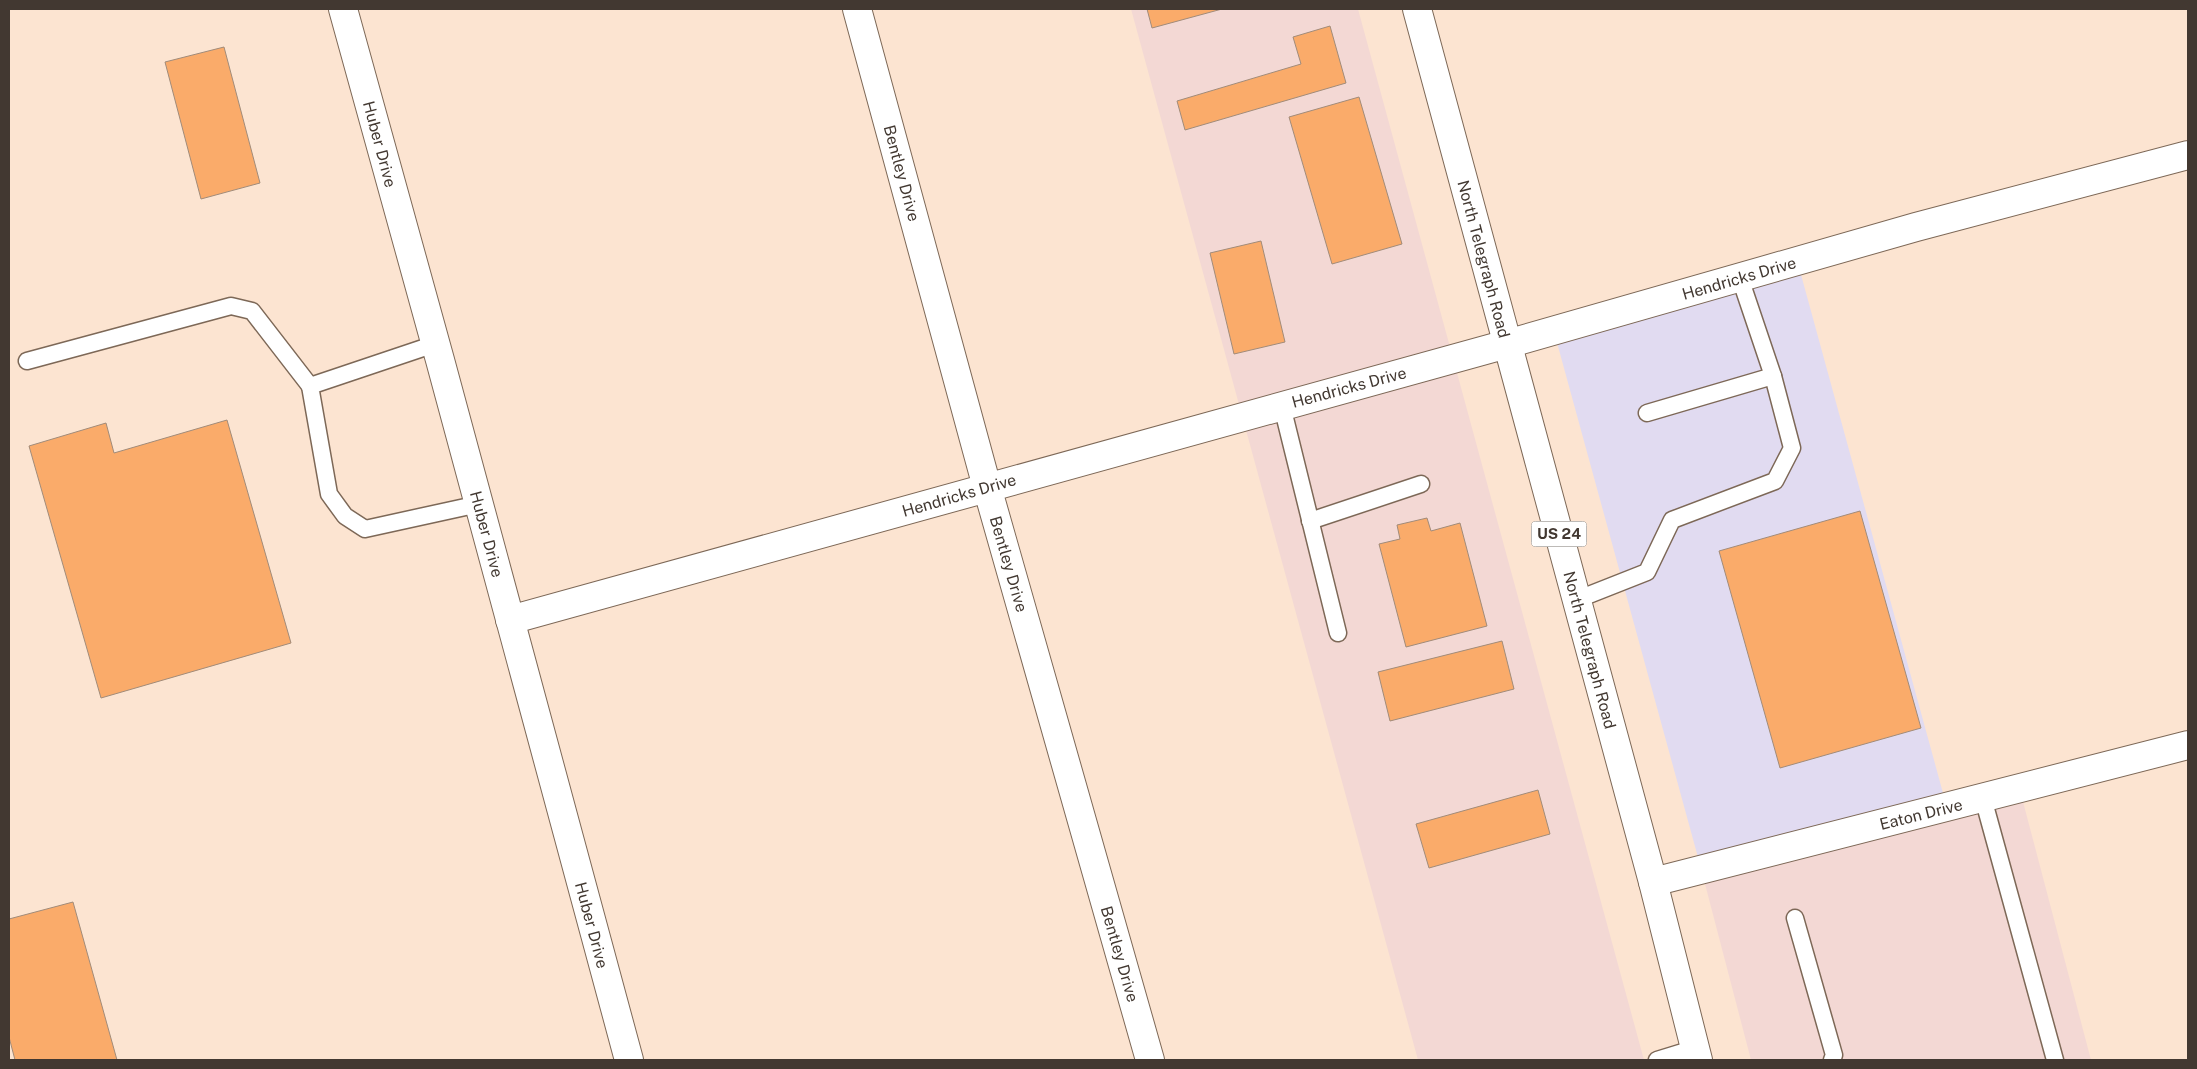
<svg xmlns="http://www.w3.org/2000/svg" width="2197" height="1069" viewBox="0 0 2197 1069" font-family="'Public Sans',sans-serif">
<rect width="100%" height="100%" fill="#fce4d1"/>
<g fill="#f3d8d4">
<path d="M1131,9H1358L1644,1060H1418Z"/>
<path d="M2016,775L2091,1060H1751L1699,861L1943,793Z"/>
</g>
<path fill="#e1dbf1" d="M1797,260L1943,793L1699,861L1553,328Z"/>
<g fill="#faab6a" stroke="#a18b79">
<path d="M1147,9H1222L1152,28Z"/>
<path d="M1330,26L1346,83L1185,130L1177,101L1301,64L1293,37Z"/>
<path d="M224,47L260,183L201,199L165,62Z"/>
<path d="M1359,97L1402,244L1332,264L1289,117Z"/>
<path d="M1261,241L1285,342L1234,354L1210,253Z"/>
<path d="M227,420L291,643L101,698L29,446L106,423L114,453Z"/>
<path d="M1860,511L1921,728L1780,768L1719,551Z"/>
<path d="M1427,518L1431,531L1460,523L1487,626L1406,647L1379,544L1400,539L1397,525Z"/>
<path d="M1502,641L1514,689L1390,721L1378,672Z"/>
<path d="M1538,790L1550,834L1429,868L1416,824Z"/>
<path d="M73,902L117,1060H15L9,1037V919Z"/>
</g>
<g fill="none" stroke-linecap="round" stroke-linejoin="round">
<defs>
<g id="service">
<path d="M435,344L310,386L329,494L345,516L365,529L479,504"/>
<path d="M27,361L231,306L252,311L310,386"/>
<path d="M1282,406L1338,633"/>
<path d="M1647,413L1773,376"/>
<path d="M1310,521L1421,484"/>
<path d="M1576,600L1647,572L1672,520L1775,481L1792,448L1773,376L1740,278"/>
<path d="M1983,798L2055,1060"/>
<path d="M1795,918L1834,1055L1832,1060"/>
<path d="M1657,1060L1696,1048"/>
</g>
<g id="minor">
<path d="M343,9L440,360L629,1060"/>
<path d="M857,9L987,487L1150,1060"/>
<path d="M510,620L1507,344L1916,227L2188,155"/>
<path d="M1653,882L2188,745"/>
</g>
<path id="primary" d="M1417,9L1653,882L1698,1060"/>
</defs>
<use href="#service" stroke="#7d6857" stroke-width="19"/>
<use href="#minor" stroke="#7d6857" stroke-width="30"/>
<use href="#primary" stroke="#7d6857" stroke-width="30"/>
<use href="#service" stroke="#fff" stroke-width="16"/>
<use href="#minor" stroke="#fff" stroke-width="28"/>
<use href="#primary" stroke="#fff" stroke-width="28"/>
</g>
<g text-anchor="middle" stroke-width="4" stroke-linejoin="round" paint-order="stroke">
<rect fill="#fff" stroke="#7b746f" stroke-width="1" x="1531.5" y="521.5" width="55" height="25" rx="4"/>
<g font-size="15" font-weight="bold" fill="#423831">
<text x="1559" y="539">US 24</text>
</g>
<g font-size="16" fill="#423831" stroke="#fff">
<text transform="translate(380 144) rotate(75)" y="6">Huber Drive</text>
<text transform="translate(902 173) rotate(75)" y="6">Bentley Drive</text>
<text transform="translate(1484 259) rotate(75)" y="6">North Telegraph Road</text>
<text transform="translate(1739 278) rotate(-16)" y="6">Hendricks Drive</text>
<text transform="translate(1349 387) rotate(-15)" y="6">Hendricks Drive</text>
<text transform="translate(959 495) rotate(-16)" y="6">Hendricks Drive</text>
<text transform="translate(487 534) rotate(75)" y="6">Huber Drive</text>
<text transform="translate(1009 564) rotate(74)" y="6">Bentley Drive</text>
<text transform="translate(1590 650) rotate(75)" y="6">North Telegraph Road</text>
<text transform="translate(1921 814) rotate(-14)" y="6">Eaton Drive</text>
<text transform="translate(592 925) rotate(75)" y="6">Huber Drive</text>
<text transform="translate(1120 954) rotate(74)" y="6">Bentley Drive</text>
</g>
</g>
<rect width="2197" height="1069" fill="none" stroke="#423831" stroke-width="20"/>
</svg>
